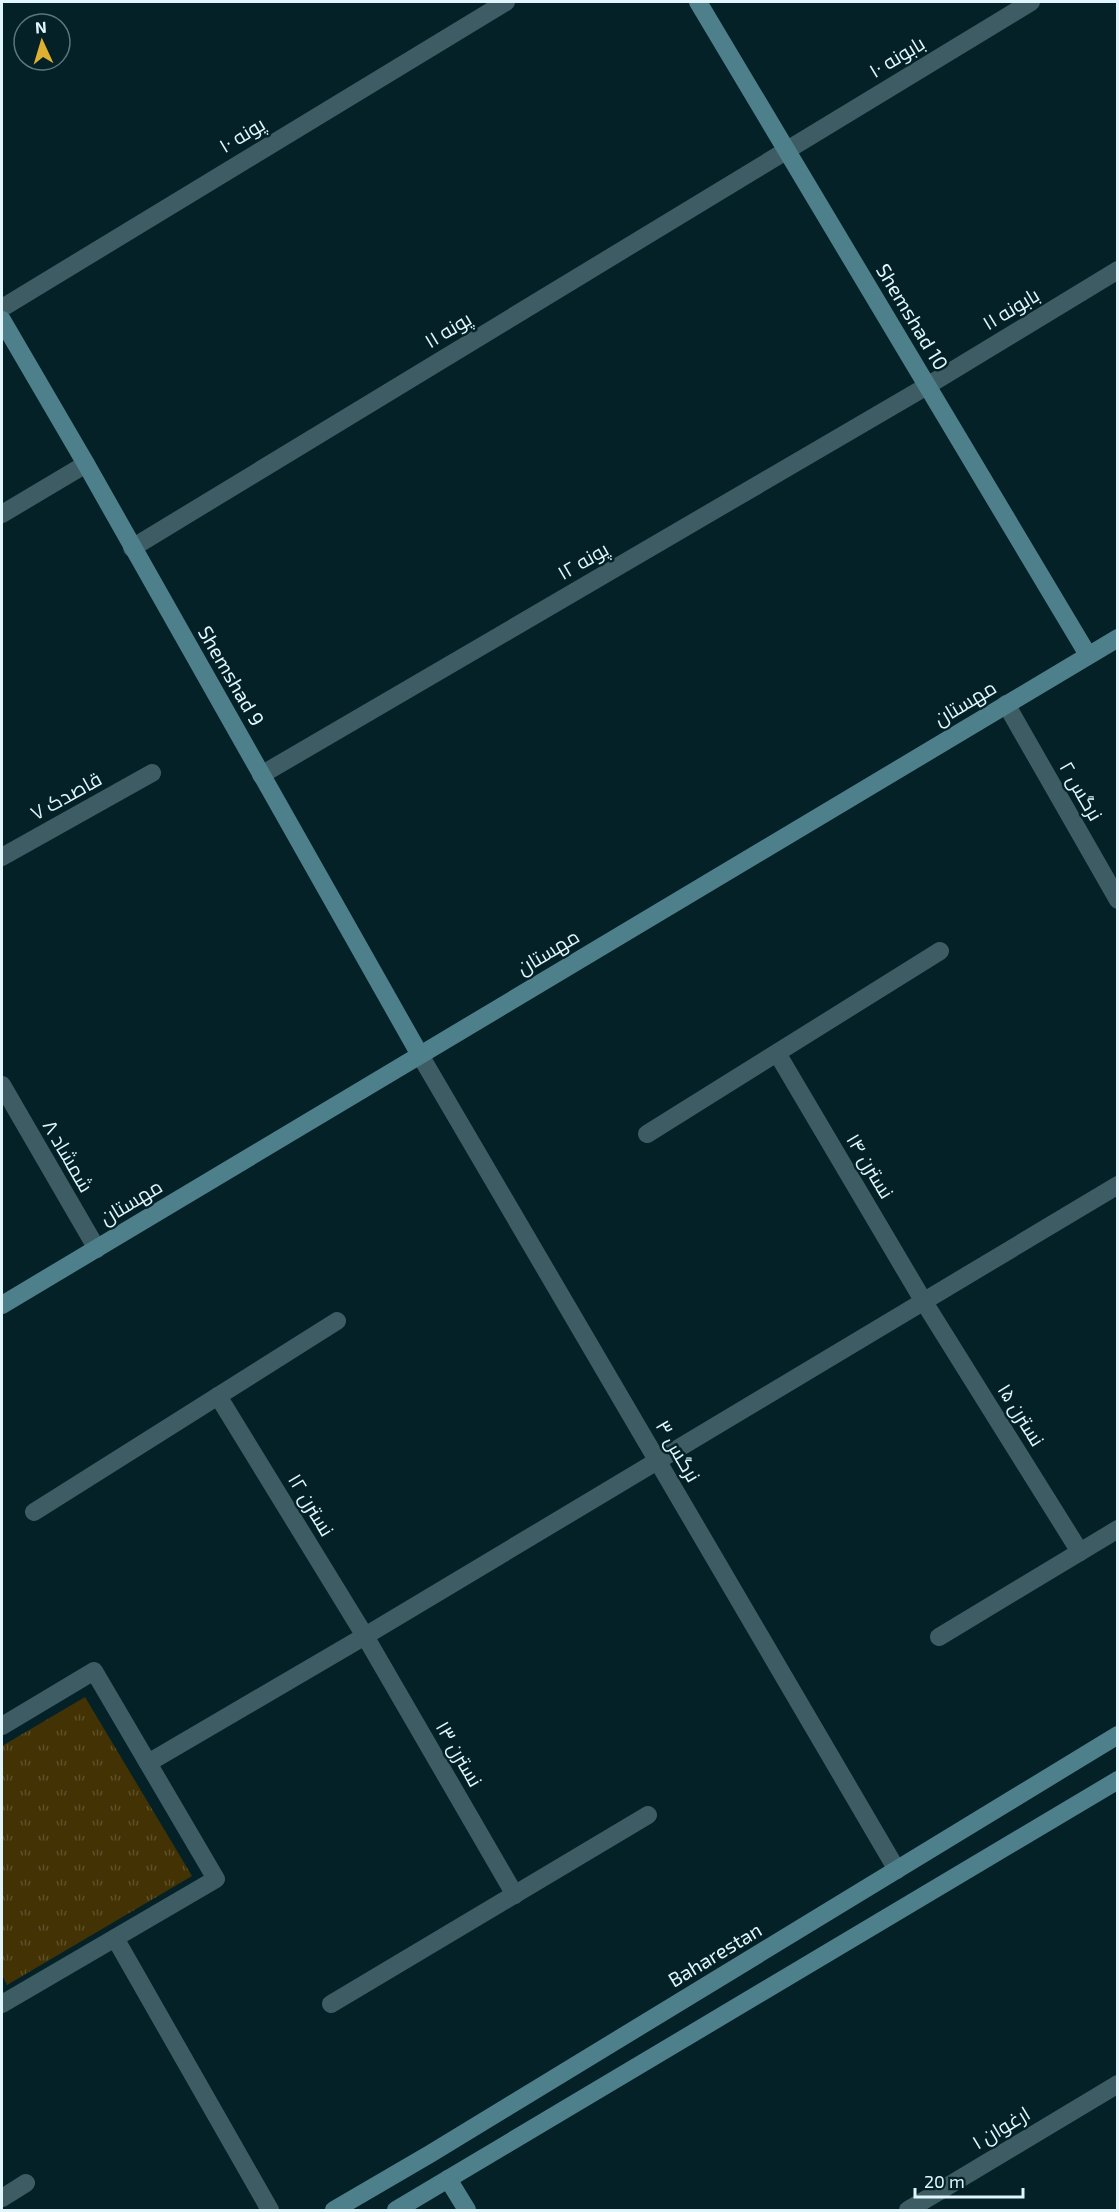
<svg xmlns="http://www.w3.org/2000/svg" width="1119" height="2212" viewBox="0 0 1119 2212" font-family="'Exo 2',Cairo,sans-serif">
<defs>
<pattern id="park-tufts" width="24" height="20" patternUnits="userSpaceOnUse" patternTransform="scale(1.5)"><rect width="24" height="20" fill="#423204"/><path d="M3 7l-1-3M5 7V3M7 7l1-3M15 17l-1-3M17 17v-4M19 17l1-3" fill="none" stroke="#5d502a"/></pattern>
</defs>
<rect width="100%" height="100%" fill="#032127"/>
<path fill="url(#park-tufts)" d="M85,1697L192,1876L7,1985L2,1975V1746Z"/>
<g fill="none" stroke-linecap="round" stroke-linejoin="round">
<g stroke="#3d5c63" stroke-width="18">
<path d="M2,308L506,2"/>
<path d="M2,514L86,464"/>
<path d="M132,548L1031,2"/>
<path d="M1006,704L1118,900"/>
<path d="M261,775L927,386L1118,270"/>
<path d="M2,857L152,773"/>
<path d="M777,1053L924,1302L1080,1552"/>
<path d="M420,1055L897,1870"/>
<path d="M2,1085L97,1249"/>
<path d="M647,1134L940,951"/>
<path d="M218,1396L365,1636L515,1895"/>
<path d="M34,1512L337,1321"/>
<path d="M939,1637L1118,1529"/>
<path d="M2,1726L94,1671L216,1879L2,2004"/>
<path d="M148,1763L365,1636L1118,1185"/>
<path d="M115,1938L270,2210"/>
<path d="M331,2004L648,1815"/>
<path d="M2,2198L26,2183"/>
<path d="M908,2210L1118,2084"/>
</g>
<g stroke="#4e808c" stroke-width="18">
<path d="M698,2L1088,655"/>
<path d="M2,320L86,464L420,1055"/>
<path d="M2,1305L1118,638"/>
<path d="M448,2179L467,2210"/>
<path d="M334,2210L430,2154L1118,1735"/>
<path d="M396,2210L1118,1780"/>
</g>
</g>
<g text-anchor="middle" stroke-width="5" stroke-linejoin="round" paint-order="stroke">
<g font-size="20" fill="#e1f6fc" stroke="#032127">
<text transform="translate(897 57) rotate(-31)" y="7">بابونه ۱۰</text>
<text transform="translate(242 135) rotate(-31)" y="7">پونه ۱۰</text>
<text transform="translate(1011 309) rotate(-31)" y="7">بابونه ۱۱</text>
<text transform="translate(912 317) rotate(59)" y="7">Shemshad 10</text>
<text transform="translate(448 330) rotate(-31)" y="7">پونه ۱۱</text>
<text transform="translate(583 561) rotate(-30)" y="7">پونه ۱۲</text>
<text transform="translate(231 676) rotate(60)" y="7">Shemshad 9</text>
<text transform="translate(965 703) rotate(-31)" y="7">مهستان</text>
<text transform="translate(1081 791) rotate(60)" y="7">نرگس ۲</text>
<text transform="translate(66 796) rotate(-29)" y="7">قاصدک ۷</text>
<text transform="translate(548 952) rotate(-31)" y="7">مهستان</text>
<text transform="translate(68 1156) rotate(60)" y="7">شمشاد ۸</text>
<text transform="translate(870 1166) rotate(59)" y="7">نسترن ۱۴</text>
<text transform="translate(131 1202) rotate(-31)" y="7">مهستان</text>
<text transform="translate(1021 1415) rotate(58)" y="7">نسترن ۱۵</text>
<text transform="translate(678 1451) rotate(60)" y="7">نرگس ۳</text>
<text transform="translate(311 1505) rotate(59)" y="7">نسترن ۱۲</text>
<text transform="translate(459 1754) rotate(60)" y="7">نسترن ۱۳</text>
<text transform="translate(715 1955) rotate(-31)" y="7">Baharestan</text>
<text transform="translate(1001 2128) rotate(-31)" y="7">ارغوان ۱</text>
</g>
</g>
<rect width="1119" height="2212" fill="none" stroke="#e1f6fc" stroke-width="6"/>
<g transform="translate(42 42) rotate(356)"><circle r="28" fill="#032127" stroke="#5c767c" stroke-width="1.5"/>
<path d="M0-4.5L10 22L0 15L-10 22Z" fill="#deb133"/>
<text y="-9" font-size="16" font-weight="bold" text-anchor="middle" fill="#e1f6fc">N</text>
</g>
<path d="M915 2188v9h108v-9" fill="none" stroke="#e1f6fc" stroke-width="3"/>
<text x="924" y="2188" font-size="18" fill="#e1f6fc" stroke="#032127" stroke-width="4.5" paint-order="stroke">20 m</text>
</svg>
